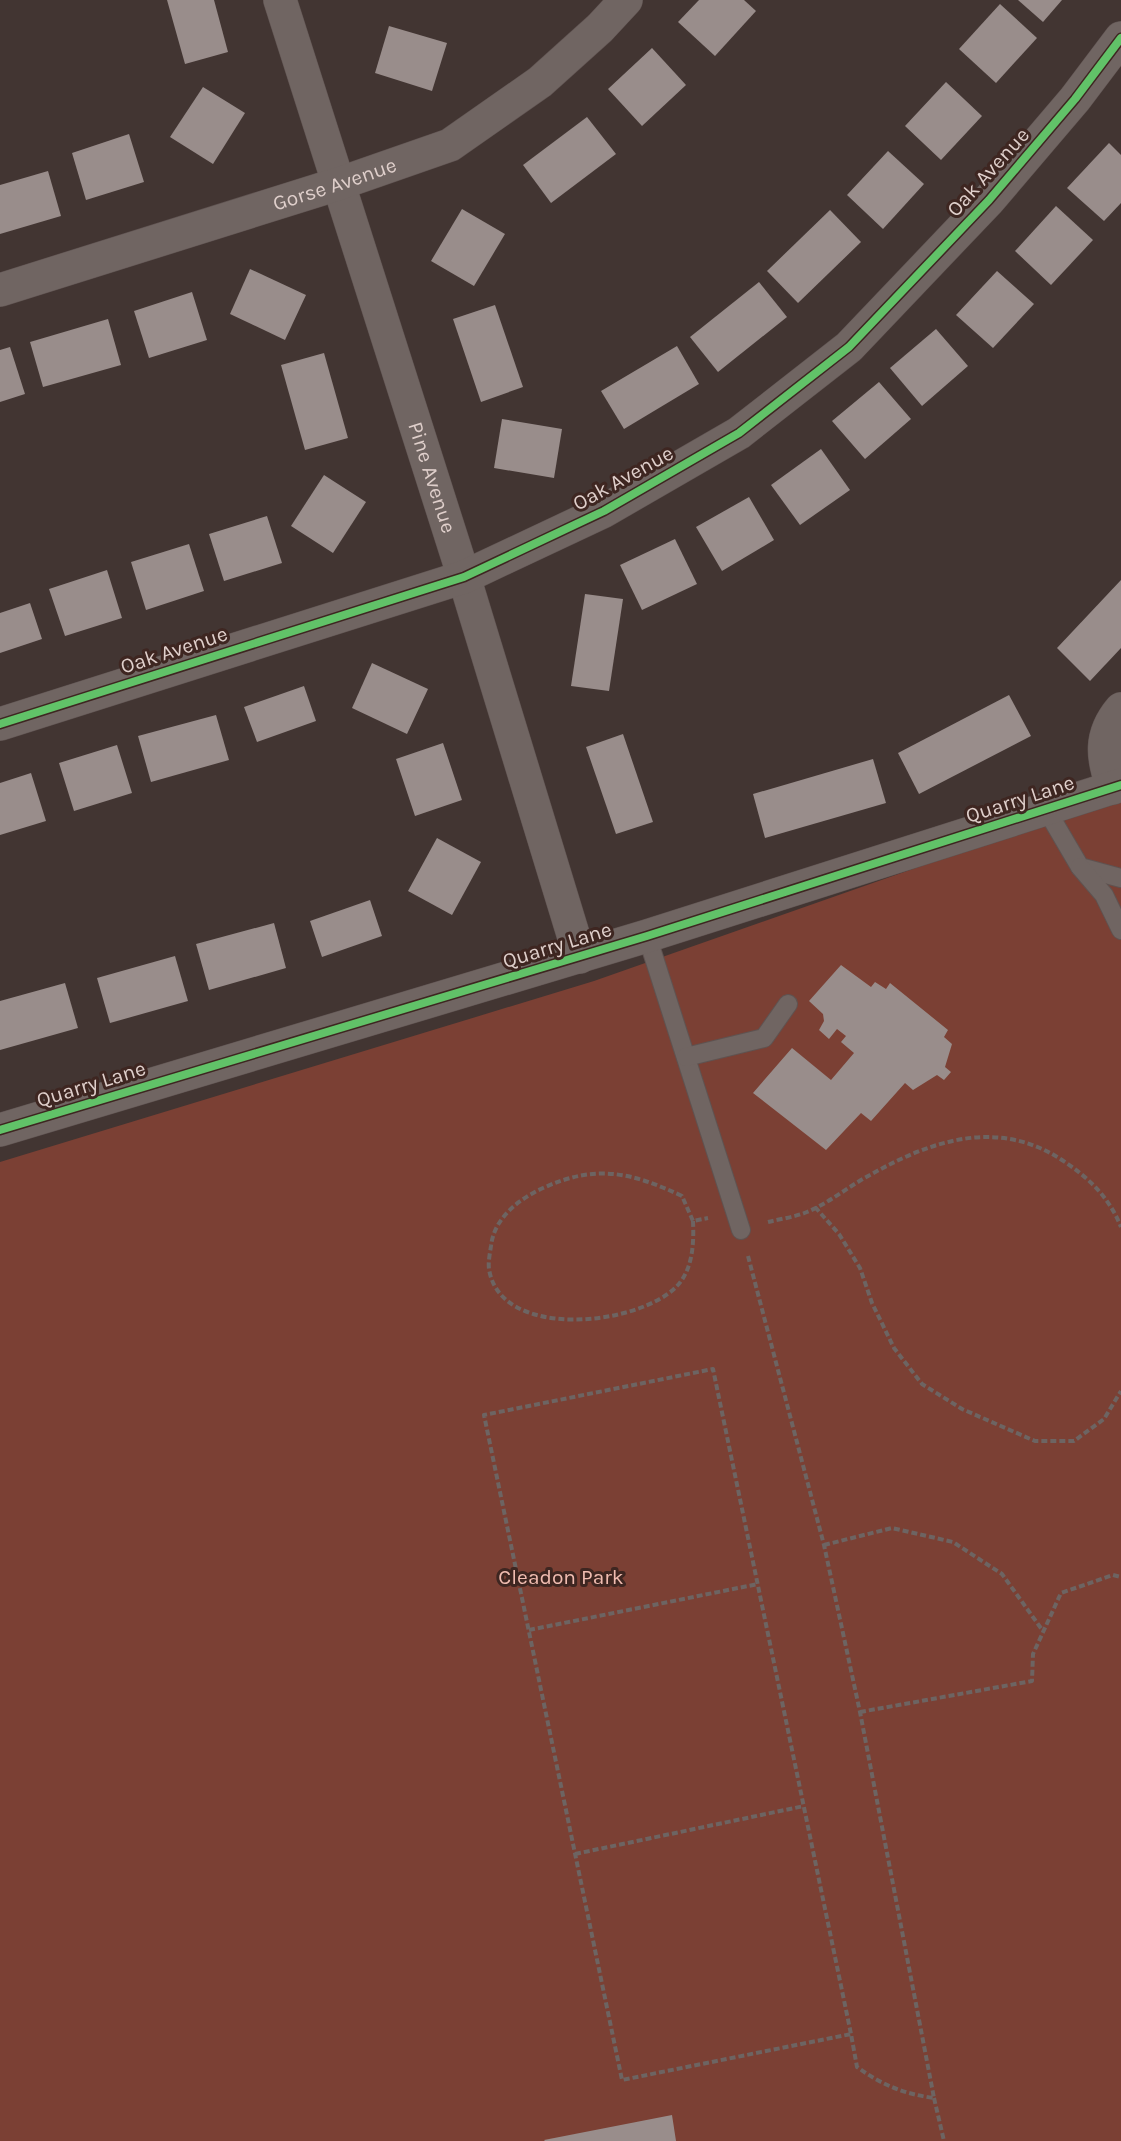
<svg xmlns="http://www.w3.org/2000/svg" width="1121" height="2141" viewBox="0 0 1121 2141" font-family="Karla,sans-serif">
<rect width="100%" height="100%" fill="#423532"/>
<path fill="#7b4034" d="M1121,800V2141H0V1162L594,981L1015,833Z"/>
<g fill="#998d8b">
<path d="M167,0H214L228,52L185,64Z"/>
<path d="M699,0H744L756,11L715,56L678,22Z"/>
<path d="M1018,0H1062L1043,22Z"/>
<path d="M1000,4L1037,38L996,83L959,49Z"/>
<path d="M389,26L447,43L432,91L375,73Z"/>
<path d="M652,48L686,85L642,126L608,89Z"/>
<path d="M946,82L982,116L941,160L905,126Z"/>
<path d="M203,87L245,113L213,164L170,137Z"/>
<path d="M587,117L616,154L551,203L523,165Z"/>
<path d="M129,134L144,182L86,200L72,153Z"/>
<path d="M1109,143L1121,155V203L1104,221L1067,188Z"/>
<path d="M888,151L924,184L883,229L847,195Z"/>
<path d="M48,171L61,216L0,234V185Z"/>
<path d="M1056,206L1093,240L1051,285L1015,251Z"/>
<path d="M462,209L505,234L474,286L431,261Z"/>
<path d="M830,210L861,242L798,303L767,271Z"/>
<path d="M250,269L306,295L285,340L230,314Z"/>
<path d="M997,271L1034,304L993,348L956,315Z"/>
<path d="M759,282L787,317L718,372L690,337Z"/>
<path d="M192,292L207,340L149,358L134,311Z"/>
<path d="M495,305L523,387L481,402L453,319Z"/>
<path d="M108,319L121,365L43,387L30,342Z"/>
<path d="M936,329L968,366L922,406L890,368Z"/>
<path d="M677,346L699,384L624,429L601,391Z"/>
<path d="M10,347L25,394L0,402V350Z"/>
<path d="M324,353L348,438L305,450L281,365Z"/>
<path d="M879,382L911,419L865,459L832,421Z"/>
<path d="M502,419L562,429L554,478L494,468Z"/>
<path d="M821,449L850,490L800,525L771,485Z"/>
<path d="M324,475L366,502L333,553L291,526Z"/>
<path d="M749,497L774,540L722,571L696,527Z"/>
<path d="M267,516L282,563L224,581L209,534Z"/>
<path d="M675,539L697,584L642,610L620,565Z"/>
<path d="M189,544L204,591L146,610L131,562Z"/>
<path d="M107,570L122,618L65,636L49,589Z"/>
<path d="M1121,580V648L1090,681L1057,648Z"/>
<path d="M585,594L623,599L609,691L571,686Z"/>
<path d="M30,603L42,639L0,653V613Z"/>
<path d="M372,663L428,689L407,734L352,708Z"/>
<path d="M304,686L316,721L257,742L244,707Z"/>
<path d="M1009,695L1031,736L919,794L898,753Z"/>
<path d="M216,715L229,760L151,782L138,736Z"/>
<path d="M623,734L653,822L616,834L586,747Z"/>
<path d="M443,743L462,800L415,816L396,759Z"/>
<path d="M117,745L132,793L74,811L59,763Z"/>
<path d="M873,759L886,803L765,838L753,794Z"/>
<path d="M31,773L46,821L0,835V783Z"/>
<path d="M437,838L481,862L452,915L408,891Z"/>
<path d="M370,900L382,936L322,957L310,921Z"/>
<path d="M274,923L286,968L209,990L196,944Z"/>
<path d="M175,956L188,1001L110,1023L97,978Z"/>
<path d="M841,965L871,987L875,982L886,989L890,983L948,1030L944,1037L952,1044L945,1067L951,1072L944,1080L937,1075L913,1090L905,1083L871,1121L861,1113L826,1150L753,1093L792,1048L831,1080L854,1053L841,1042L846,1036L837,1029L829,1039L819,1030L824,1021L823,1014L809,1001Z"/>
<path d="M65,983L78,1028L0,1050V1001Z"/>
<path d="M672,2115L676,2141H545L544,2140Z"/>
</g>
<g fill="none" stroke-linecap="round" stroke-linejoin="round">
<defs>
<g id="lane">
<path d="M1046,809L1080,867L1121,878"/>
<path d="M1080,867L1104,895L1121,930"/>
<path d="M647,936L741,1230"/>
<path d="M686,1057L764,1038L788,1004"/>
</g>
<g id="street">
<path id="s1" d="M280,0L464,577L580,957"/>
<path id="s2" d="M0,290L341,183L450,145L540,82L600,28L626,0"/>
<path d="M0,724L464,577L604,511L739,433L849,347L989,200L1075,99L1121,38"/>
<path d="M1113,788C1102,758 1099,735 1121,709"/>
<path d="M0,1130L647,936L1121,785"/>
</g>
</defs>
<use href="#lane" stroke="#5f5351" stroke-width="20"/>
<use href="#street" stroke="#5f5351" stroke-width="34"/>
<g stroke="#6d6462" stroke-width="4" stroke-dasharray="6 3" stroke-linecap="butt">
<path d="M815,1207L839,1234L860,1268L872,1303L894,1348L922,1384L962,1409L1035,1441H1074L1104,1419L1121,1391"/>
<path d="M693,1221C694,1243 693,1269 677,1286C639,1326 500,1341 489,1269C488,1262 490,1253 491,1246C494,1218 519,1199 543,1188C596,1164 631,1172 682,1196L693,1221L708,1218"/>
<path d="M768,1222C780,1219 795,1217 807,1212C829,1203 849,1186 870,1175C932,1140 998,1118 1062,1160C1089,1178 1109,1197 1121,1227"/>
<path d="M748,1256L824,1545L860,1712L934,2098C904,2094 882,2085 857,2067L851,2034L622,2080L484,1415L713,1369L851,2034"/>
<path d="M824,1545L892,1528L953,1542L1002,1574L1043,1631"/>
<path d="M529,1630L758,1584"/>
<path d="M860,1712L1032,1681L1033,1654L1061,1593L1113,1575L1121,1577"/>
<path d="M575,1854L804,1806"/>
<path d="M934,2098L944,2141"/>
</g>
<use href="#lane" stroke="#706562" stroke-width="18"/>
<use href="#street" stroke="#706562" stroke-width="33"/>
<defs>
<g id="cycleway">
<path d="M0,724L464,577L604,511L739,433L849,347L989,200L1075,99L1121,38"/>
<path d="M0,1130L647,936L1121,785"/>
</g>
</defs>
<use href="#cycleway" stroke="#3e2621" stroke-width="11"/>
<use href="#cycleway" stroke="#61c268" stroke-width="8"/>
</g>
<g text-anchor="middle" stroke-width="6" stroke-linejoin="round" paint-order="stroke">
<g font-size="21" fill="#dfcfcb" stroke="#3e2621">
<text transform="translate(988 172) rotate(-48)" y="7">Oak Avenue</text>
<text dy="7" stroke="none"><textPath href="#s2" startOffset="351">Gorse Avenue</textPath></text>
<text dy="7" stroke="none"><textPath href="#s1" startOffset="501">Pine Avenue</textPath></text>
<text transform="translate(623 478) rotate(-29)" y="7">Oak Avenue</text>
<text transform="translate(174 650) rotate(-18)" y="7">Oak Avenue</text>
<text transform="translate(1020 799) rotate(-18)" y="7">Quarry Lane</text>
<text transform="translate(557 945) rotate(-17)" y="7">Quarry Lane</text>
<text transform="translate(91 1084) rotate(-17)" y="7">Quarry Lane</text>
</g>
<g font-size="21" fill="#f1bdb1" stroke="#3e2621">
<text x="561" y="1584">Cleadon Park</text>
</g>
</g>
</svg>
